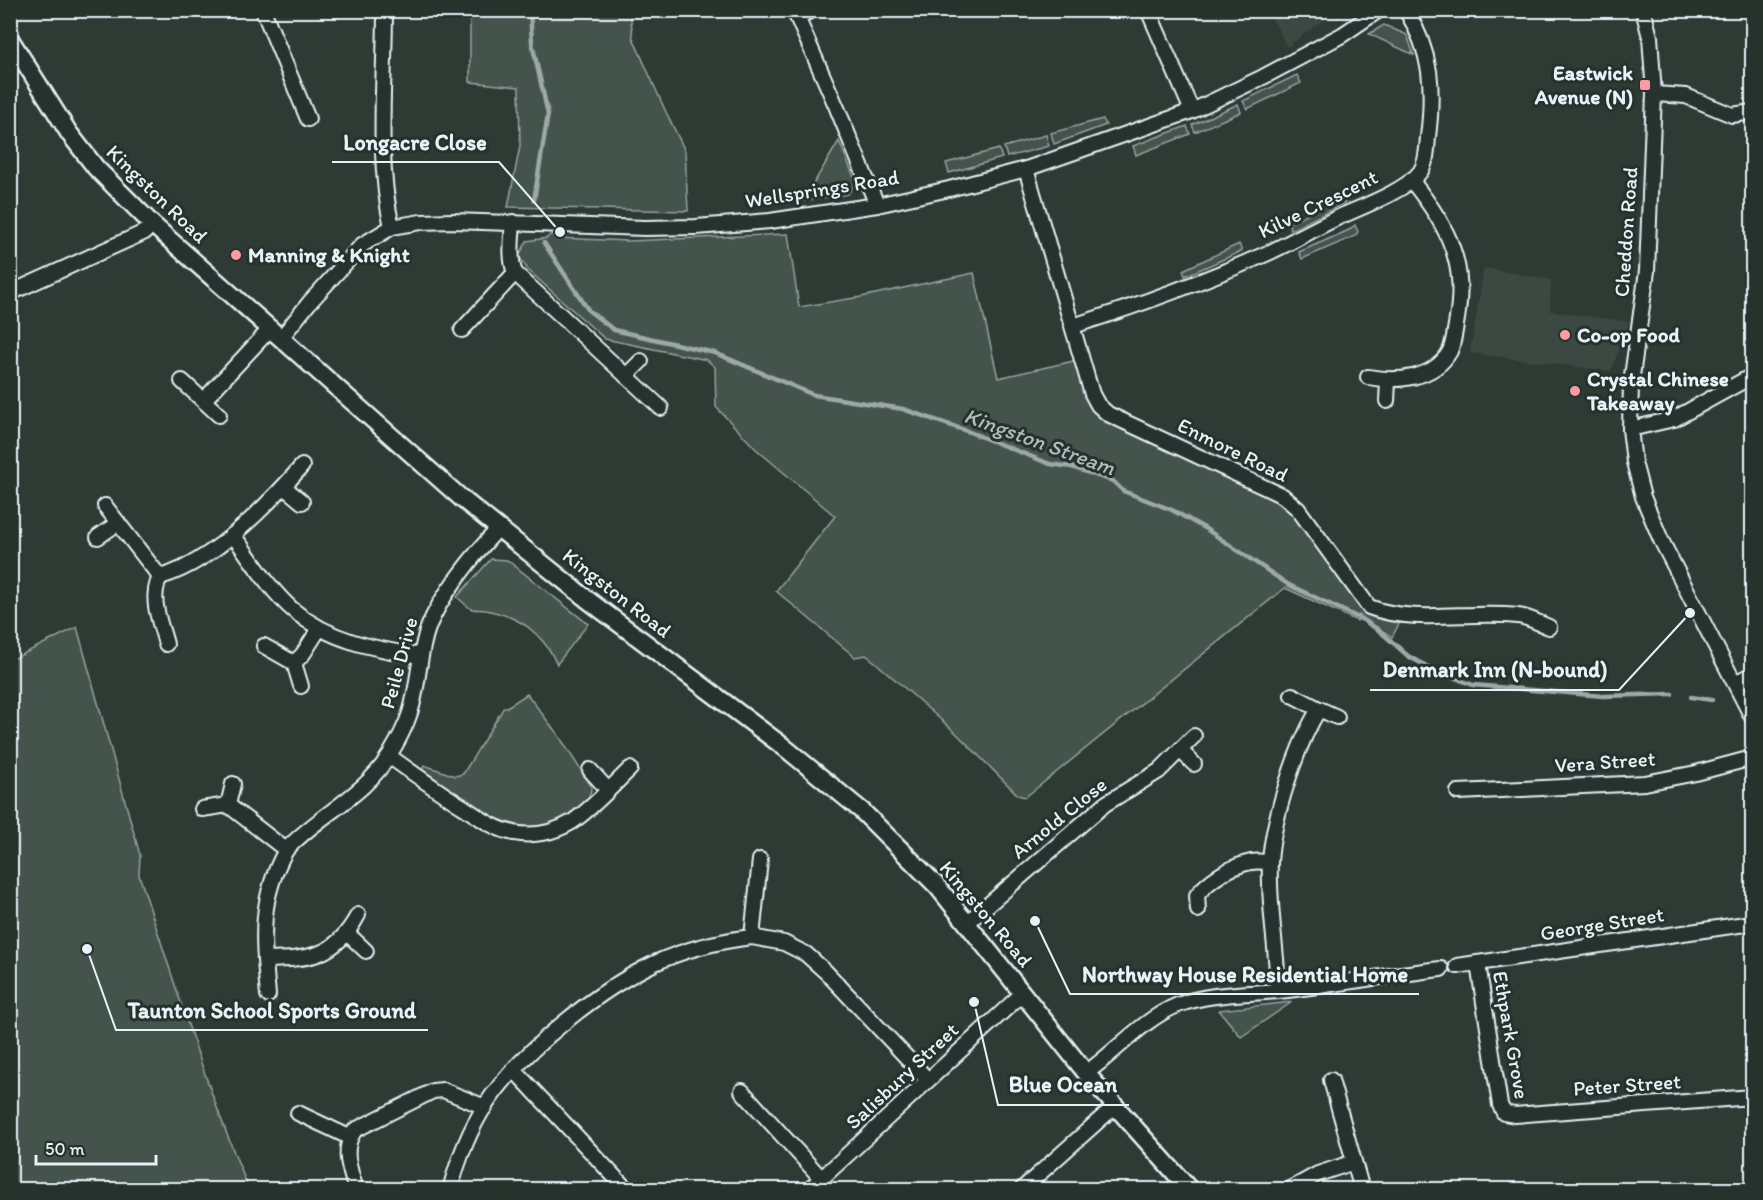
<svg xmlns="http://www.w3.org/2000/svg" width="1763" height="1200" viewBox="0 0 1763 1200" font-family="Itim,sans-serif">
<rect width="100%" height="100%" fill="#2e3b35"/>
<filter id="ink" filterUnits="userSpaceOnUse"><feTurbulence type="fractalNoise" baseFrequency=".0167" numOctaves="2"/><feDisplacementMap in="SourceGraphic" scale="12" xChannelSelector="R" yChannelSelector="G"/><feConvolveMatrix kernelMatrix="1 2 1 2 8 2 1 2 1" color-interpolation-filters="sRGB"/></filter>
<g filter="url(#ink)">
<g fill="#3b4843">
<path d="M1268,11H1335L1287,47Z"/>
<path d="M1484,268L1551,280L1550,311L1629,322L1611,371L1470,353Z"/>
</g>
<g fill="#45524e" stroke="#96a2a3" stroke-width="1.5">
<path d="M470,11H630L633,38L665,110L685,151L688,211L508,207L520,146L519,87L470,82Z"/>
<path d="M1384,25L1407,35L1414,55L1369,34Z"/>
<path d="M1297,75L1301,83L1247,109L1243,101Z"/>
<path d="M1238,104L1241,112L1195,132L1192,125Z"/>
<path d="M1103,119L1106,125L1054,144L1051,133Z"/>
<path d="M1187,126L1190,134L1136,155L1133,146Z"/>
<path d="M1046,135L1049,146L1007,157L1004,147Z"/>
<path d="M839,141L856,182L848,194L803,201Z"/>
<path d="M999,149L1002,158L949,173L946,163Z"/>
<path d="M1342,197L1345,203L1291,230L1288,223Z"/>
<path d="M1355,225L1358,232L1355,236L1302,259L1299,252L1349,230Z"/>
<path d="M551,234L555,238L629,241L788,234L799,307L861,297L974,273L998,378L1074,361C1081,383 1085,405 1104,420L1283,503L1294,514L1358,605L1399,624L1392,637L1359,615L1357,621L1285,588L1033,791L1025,797L1018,795L956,733L875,662L866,655L855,657L776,591L835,516L756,449L716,407L715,367L707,360L605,339L528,270L519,256L527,241L547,238Z"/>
<path d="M1239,244L1242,251L1185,276L1183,270Z"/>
<path d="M491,559L507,560L588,624L557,664C542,632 520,617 486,610C482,609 476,610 472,609C467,607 462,601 457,597Z"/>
<path d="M77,627L140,855L139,875C174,980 206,1088 249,1189H11V660Z"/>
<path d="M527,694L559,736L591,786C592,798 582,805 574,812C528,854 462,799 422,772L424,765L455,776L463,774L504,707H507Z"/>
<path d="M1292,1002L1241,1037L1219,1010Z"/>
</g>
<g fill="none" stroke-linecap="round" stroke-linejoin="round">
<g stroke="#9da8a9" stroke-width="4.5">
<path d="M530,10L532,43L548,114L534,200"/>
<path d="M544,243L589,311L614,330L715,353L814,395L903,409L967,431L1050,464L1072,467L1113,481L1123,491L1172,510L1206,529L1289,585L1363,620L1381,632L1408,656L1430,668L1473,685L1603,696L1672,694"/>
<path d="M1691,697L1712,700"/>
</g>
<defs>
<g id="minor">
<path d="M263,10L308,119"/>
<path d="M385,10C385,81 376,158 392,227"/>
<path d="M794,10L837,108L877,205"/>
<path d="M1148,10L1192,111"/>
<path d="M1643,10L1650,37L1654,94L1647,271L1631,383L1630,429L1634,462L1643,497L1661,540L1752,717"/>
<path d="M797,17L812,10"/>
<path d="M1654,94L1686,96L1732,115L1752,112"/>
<path d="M1026,169L1092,394L1098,405L1108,414L1283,496L1298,509L1369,607C1416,625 1469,610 1518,616C1528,617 1539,623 1549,627"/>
<path d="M513,222C512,238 509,258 515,273L661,408"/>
<path d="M10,293L145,232L152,224"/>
<path d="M1073,326C1139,305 1205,281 1268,253C1292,242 1314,229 1337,218C1359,208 1406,191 1420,172C1427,163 1427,148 1428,137C1434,88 1432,53 1406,10"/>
<path d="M462,330L515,273"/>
<path d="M281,338L309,303L362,245L392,227L421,222L453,221L645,228L696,227L770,221L877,205L949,189L1026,169L1192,111L1263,77L1342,35L1379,10"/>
<path d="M626,376L641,361"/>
<path d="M1368,377C1396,382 1434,380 1450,351C1454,342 1455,329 1457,319C1461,293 1461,272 1452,247C1444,223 1427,200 1411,180"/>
<path d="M182,381L219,415"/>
<path d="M204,400L270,329"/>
<path d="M1387,401L1388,381"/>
<path d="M1630,429L1674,419L1752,376"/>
<path d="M284,487L302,502"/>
<path d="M105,506L160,577C212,563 267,506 302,466"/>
<path d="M233,535C251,559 269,589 293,610C330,641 374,649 421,656"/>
<path d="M98,537L118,523"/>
<path d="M160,577C149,599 160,621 166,644"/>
<path d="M264,646L294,663L303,654L319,629"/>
<path d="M294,663L301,686"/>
<path d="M1736,682L1752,675"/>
<path d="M1319,709L1337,717"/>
<path d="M1180,750L1194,764"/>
<path d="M389,756C414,774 439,792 465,808C480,818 496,830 514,833C534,837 555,832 572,822C593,808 611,787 630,769"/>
<path d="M590,770L608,790"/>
<path d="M1458,792L1645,783L1696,773L1752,758"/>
<path d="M228,805L233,784"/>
<path d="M202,809L228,805L286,850C258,900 263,940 268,995"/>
<path d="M286,850C318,815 365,796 390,754C398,741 405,728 410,713C419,686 418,656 428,628C440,596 475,553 499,528"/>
<path d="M1198,910L1197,895C1209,880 1231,866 1251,862C1257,861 1264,862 1270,862"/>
<path d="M967,923L1105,804L1159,771L1194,736"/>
<path d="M348,934L366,951"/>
<path d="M752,937L784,943L806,954L826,972L928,1080"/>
<path d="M265,960C309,959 335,958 358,915"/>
<path d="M1478,964L1500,1105L1504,1113L1515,1115L1752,1097"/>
<path d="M1457,966L1752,923"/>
<path d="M1278,991C1277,948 1268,905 1270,862C1273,818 1296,746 1319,709L1292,695"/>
<path d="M514,1070L627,1190"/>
<path d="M1086,1073C1117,1051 1143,1019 1178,1005C1209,993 1245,994 1278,991C1333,985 1387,975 1441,969"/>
<path d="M1331,1080L1362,1190"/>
<path d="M742,1091L822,1179"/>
<path d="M298,1113L349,1137"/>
<path d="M356,1190C350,1169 341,1149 355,1130L433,1091L443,1090L485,1107"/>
<path d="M450,1190C458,1160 469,1131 485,1106C519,1053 598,990 655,963C686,949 718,941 752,937L760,860"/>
<path d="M809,1190L1023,993"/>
<path d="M1021,1190L1115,1106"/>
<path d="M1289,1190L1318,1174L1354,1162"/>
</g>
<path id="tertiary" d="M10,39L69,133L96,168L152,224L461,498L588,600L784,747L862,811L937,886L1086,1073L1190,1190"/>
</defs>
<use href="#minor" stroke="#e8f1f8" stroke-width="18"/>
<use href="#tertiary" stroke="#e8f1f8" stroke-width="21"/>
<use href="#minor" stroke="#26332d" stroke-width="14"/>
<use href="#tertiary" stroke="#26332d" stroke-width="16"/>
</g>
</g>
<g fill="#ff9aa2" stroke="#26332d" stroke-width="2">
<rect x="1639" y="79" width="12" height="12" rx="3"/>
<circle cx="236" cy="255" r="6"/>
<circle cx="1565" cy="335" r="6"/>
<circle cx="1575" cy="391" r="6"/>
</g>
<g text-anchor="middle" stroke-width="6" stroke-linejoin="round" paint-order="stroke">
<g font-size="21" font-weight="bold" fill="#e8f1f8" stroke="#26332d" text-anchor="start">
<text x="1633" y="80" text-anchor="end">Eastwick<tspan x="1633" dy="24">Avenue (N)</tspan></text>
<text x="248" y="262">Manning &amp; Knight</text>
<text x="1577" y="342">Co-op Food</text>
<text x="1587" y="386">Crystal Chinese<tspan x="1587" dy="24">Takeaway</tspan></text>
</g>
<g font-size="21" fill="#e8f1f8" stroke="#26332d">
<text transform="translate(822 189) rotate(-9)" y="7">Wellsprings Road</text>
<text transform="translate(157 194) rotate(44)" y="7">Kingston Road</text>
<text transform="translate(1318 204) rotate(-26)" y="7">Kilve Crescent</text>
<text transform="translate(1626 232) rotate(-86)" y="7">Cheddon Road</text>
<text transform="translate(1233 450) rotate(26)" y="7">Enmore Road</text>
<text transform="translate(617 593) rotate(38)" y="7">Kingston Road</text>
<text transform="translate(399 663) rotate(-75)" y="7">Peile Drive</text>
<text transform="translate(1605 762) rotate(-4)" y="7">Vera Street</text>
<text transform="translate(1059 818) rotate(-39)" y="7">Arnold Close</text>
<text transform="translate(986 914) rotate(50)" y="7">Kingston Road</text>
<text transform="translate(1602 924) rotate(-9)" y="7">George Street</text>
<text transform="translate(1511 1035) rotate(80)" y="7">Ethpark Grove</text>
<text transform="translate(902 1076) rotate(-43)" y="7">Salisbury Street</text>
<text transform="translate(1627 1085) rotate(-4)" y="7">Peter Street</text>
</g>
<g font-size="22" font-style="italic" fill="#b0babd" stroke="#26332d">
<text transform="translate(1040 441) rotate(20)" y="8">Kingston Stream</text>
</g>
</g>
<path fill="none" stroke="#e8f1f8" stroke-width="2" d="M560 232L499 162H332M1690 613L1619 690H1370M1035 921L1070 994H1419M87 949L116 1030H428M974 1002L998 1105H1129"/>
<g fill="#e8f1f8" stroke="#26332d" stroke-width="2">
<circle cx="560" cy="232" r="6"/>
<circle cx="1690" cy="613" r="6"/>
<circle cx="1035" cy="921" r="6"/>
<circle cx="87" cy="949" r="6"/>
<circle cx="974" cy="1002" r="6"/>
</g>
<g font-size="22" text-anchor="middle" font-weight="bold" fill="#e8f1f8" stroke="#26332d" stroke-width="6" stroke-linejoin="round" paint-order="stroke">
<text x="415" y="150">Longacre Close</text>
<text x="1495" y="677">Denmark Inn (N-bound)</text>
<text x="1245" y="982">Northway House Residential Home</text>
<text x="272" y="1018">Taunton School Sports Ground</text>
<text x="1063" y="1092">Blue Ocean</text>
</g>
<rect width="1763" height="1200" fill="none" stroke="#26332d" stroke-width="36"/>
<rect x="18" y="18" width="1727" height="1164" fill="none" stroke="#e8f1f8" stroke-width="2" filter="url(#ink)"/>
<path d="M36 1155v9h120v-9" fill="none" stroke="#e8f1f8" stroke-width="3"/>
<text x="45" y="1155" font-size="18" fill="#e8f1f8" stroke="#26332d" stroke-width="4.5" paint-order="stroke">50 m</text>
</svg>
